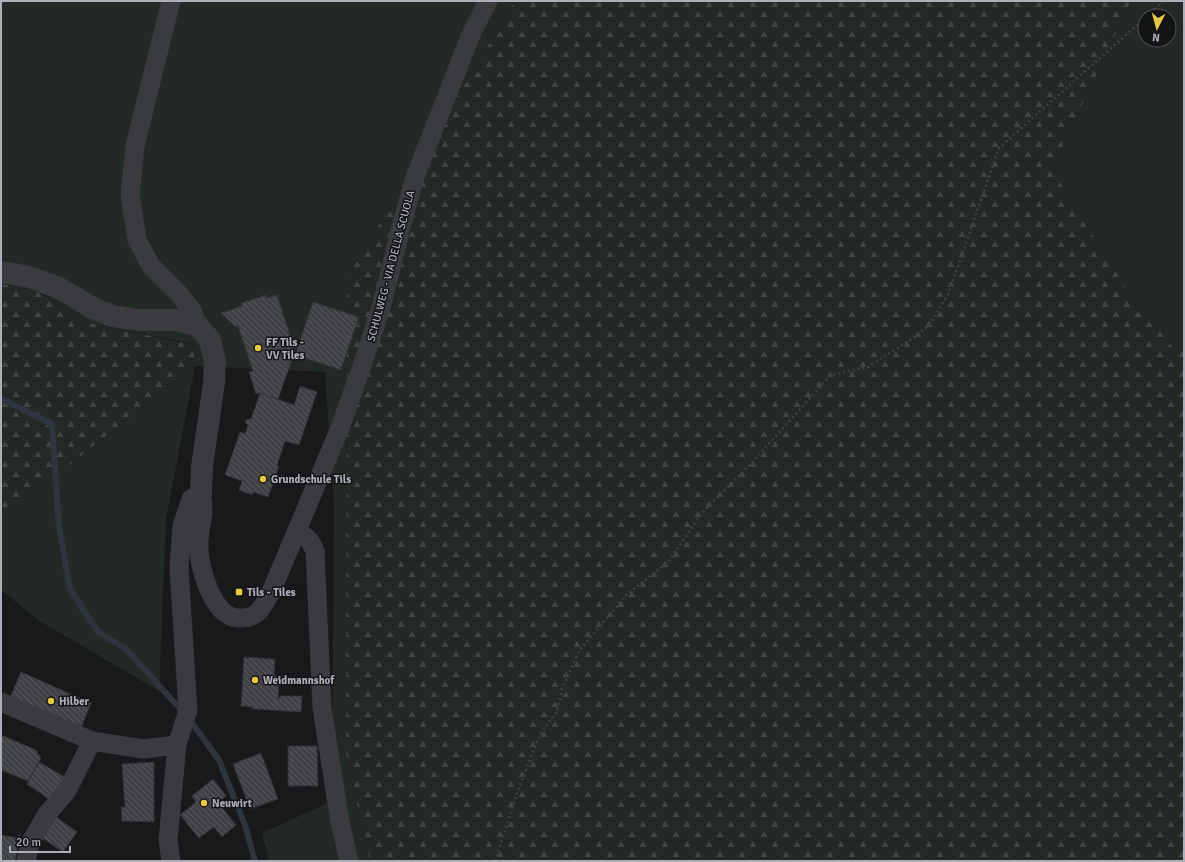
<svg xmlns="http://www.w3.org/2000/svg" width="1185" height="862" viewBox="0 0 1185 862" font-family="Signika,sans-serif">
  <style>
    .grass { fill: #232a25; fill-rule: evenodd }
    .forest { fill: url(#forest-firs) }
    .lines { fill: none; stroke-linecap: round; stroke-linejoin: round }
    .stream { stroke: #2f353e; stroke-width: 6 }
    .building { fill: url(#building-back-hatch); stroke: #333336 }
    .path { stroke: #404146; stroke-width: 2.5; stroke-dasharray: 2 3; stroke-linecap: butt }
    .minor { stroke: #3a3a3f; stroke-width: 19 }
    .tertiary { stroke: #3a3a3f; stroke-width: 22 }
    .poi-dot { fill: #e6c844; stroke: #141315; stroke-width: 1.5 }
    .labels { text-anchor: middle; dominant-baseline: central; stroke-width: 3; stroke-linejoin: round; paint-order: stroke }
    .street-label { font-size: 11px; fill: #acaeb9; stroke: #141315 }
    .poi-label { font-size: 11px; font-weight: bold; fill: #acaeb9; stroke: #141315; text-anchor: start }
  </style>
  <defs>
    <pattern id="forest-firs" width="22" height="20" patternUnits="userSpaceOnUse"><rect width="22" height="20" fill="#232a25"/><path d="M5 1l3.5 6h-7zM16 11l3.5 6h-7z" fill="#404643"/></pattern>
    <pattern id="building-back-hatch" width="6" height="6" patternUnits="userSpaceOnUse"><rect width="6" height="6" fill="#404144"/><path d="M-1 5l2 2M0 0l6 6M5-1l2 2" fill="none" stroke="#595a5d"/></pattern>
  </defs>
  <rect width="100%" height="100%" fill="#19181a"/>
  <g class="grass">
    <path d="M1,1H515L347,278L346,754L370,861H269L262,833L332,801L334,504L325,372L195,366L166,520L159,691L38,620L1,590V519L195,366L194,344L89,323L36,290L1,284Z"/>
    <path d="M1131,1H1184V348L1174,349L1122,282L1052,169ZM1145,16H1169V40H1145Z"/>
  </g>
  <g class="forest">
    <path d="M515,1H1131L1052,169L1122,282L1174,349L1184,348V861H370L346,754L347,278Z"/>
    <path d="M1,284L35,290L89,323L194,345L195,366L1,519Z"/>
  </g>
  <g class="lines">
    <g class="stream">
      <path d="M1,399L52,424L59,526L70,589L98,632L125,648L183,712"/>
      <path d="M189,719L219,760L245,825L255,861"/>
    </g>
  </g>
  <g class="building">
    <path d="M266,295L267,298L277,295L295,351L278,399L260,393L256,394L249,372L253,371L238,326L236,327L221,313L242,306L241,303Z"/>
    <path d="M313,302L359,317L341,370L295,355Z"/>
    <path d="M300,386L317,392L299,445L285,441L277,465L279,466L268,497L253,492L252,495L239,490L242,481L225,475L240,432L245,434L248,425L245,422L246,420L251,419L260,393L294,405Z"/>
    <path d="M244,657L275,659L274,674L279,679L278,699L281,696H302L301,712L253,709L252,707L241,706Z"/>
    <path d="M21,672L91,703L81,728L10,698Z"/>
    <path d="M1,735L36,750L41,758L28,781L1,770Z"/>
    <path d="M288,746H317L318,786H288Z"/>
    <path d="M261,753L278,799L250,809L233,764Z"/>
    <path d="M39,762L68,779L52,801L27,784Z"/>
    <path d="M154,762V822L122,821L121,807H125L122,764Z"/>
    <path d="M213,779L226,796L220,801L219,804L236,825L222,837L214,827L199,838L180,815L196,802L192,796Z"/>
    <path d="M52,814L77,832L63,852L38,835Z"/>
    <path d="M19,834H20L15,861H1V835L18,838Z"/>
  </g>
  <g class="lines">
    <g class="path">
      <path d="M1147,16L1164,1"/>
      <path d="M495,861L517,793L540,734L557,712L562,689L579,651L626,595L668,562L701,514L746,469L831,375L868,367L916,336L929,325L948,295L999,148L1145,18"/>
    </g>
    <g class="minor">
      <path d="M171,1L135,146L130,195L137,240L151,266L179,294L193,312L197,325"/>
      <path d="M297,532C307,536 311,541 315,551L322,708L340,822L349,861"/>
      <path d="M1,702L92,741L143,749L177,745"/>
      <path d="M26,861L30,843L47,814L67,791L92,741"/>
      <path d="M171,861L168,840L177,745L188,710L179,568L182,526L191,499L201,493C202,498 203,503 203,508C203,521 198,534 199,548C199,568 213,617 238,618C258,619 262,608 271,592L340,428L361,369L382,304L402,223L415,177L472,32L488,1"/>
    </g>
    <path class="tertiary" d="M1,272L30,277L59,288L93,308L112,316L138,320H175L197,325L210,340L215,362L214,383L202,467L201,493"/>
  </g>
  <g class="poi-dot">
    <circle cx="258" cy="348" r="4"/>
    <circle cx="263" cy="479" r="4"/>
    <rect x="235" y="588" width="8" height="8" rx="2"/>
    <circle cx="255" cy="680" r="4"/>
    <circle cx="51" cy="701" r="4"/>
    <circle cx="204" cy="803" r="4"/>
  </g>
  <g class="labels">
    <g class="street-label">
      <text transform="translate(391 266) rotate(-75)">SCHULWEG - VIA DELLA SCUOLA</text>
    </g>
    <g class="poi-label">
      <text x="266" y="342">FF Tils -<tspan x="266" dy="13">VV Tiles</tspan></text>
      <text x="271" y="479">Grundschule Tils</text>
      <text x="247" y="592">Tils - Tiles</text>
      <text x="263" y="680">Weidmannshof</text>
      <text x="59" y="701">Hilber</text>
      <text x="212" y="803">Neuwirt</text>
    </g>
  </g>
  <rect width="1185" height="862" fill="none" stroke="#acaeb9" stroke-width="4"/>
  <g transform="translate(1157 28) rotate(186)"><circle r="19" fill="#141315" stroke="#515157"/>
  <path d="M0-3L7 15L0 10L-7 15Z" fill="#e6c844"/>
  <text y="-6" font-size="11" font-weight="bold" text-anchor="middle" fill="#acaeb9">N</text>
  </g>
  <path d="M10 846v6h60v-6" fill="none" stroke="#acaeb9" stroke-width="2"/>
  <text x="16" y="846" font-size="12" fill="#acaeb9" stroke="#141315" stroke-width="3" paint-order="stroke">20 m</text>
</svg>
